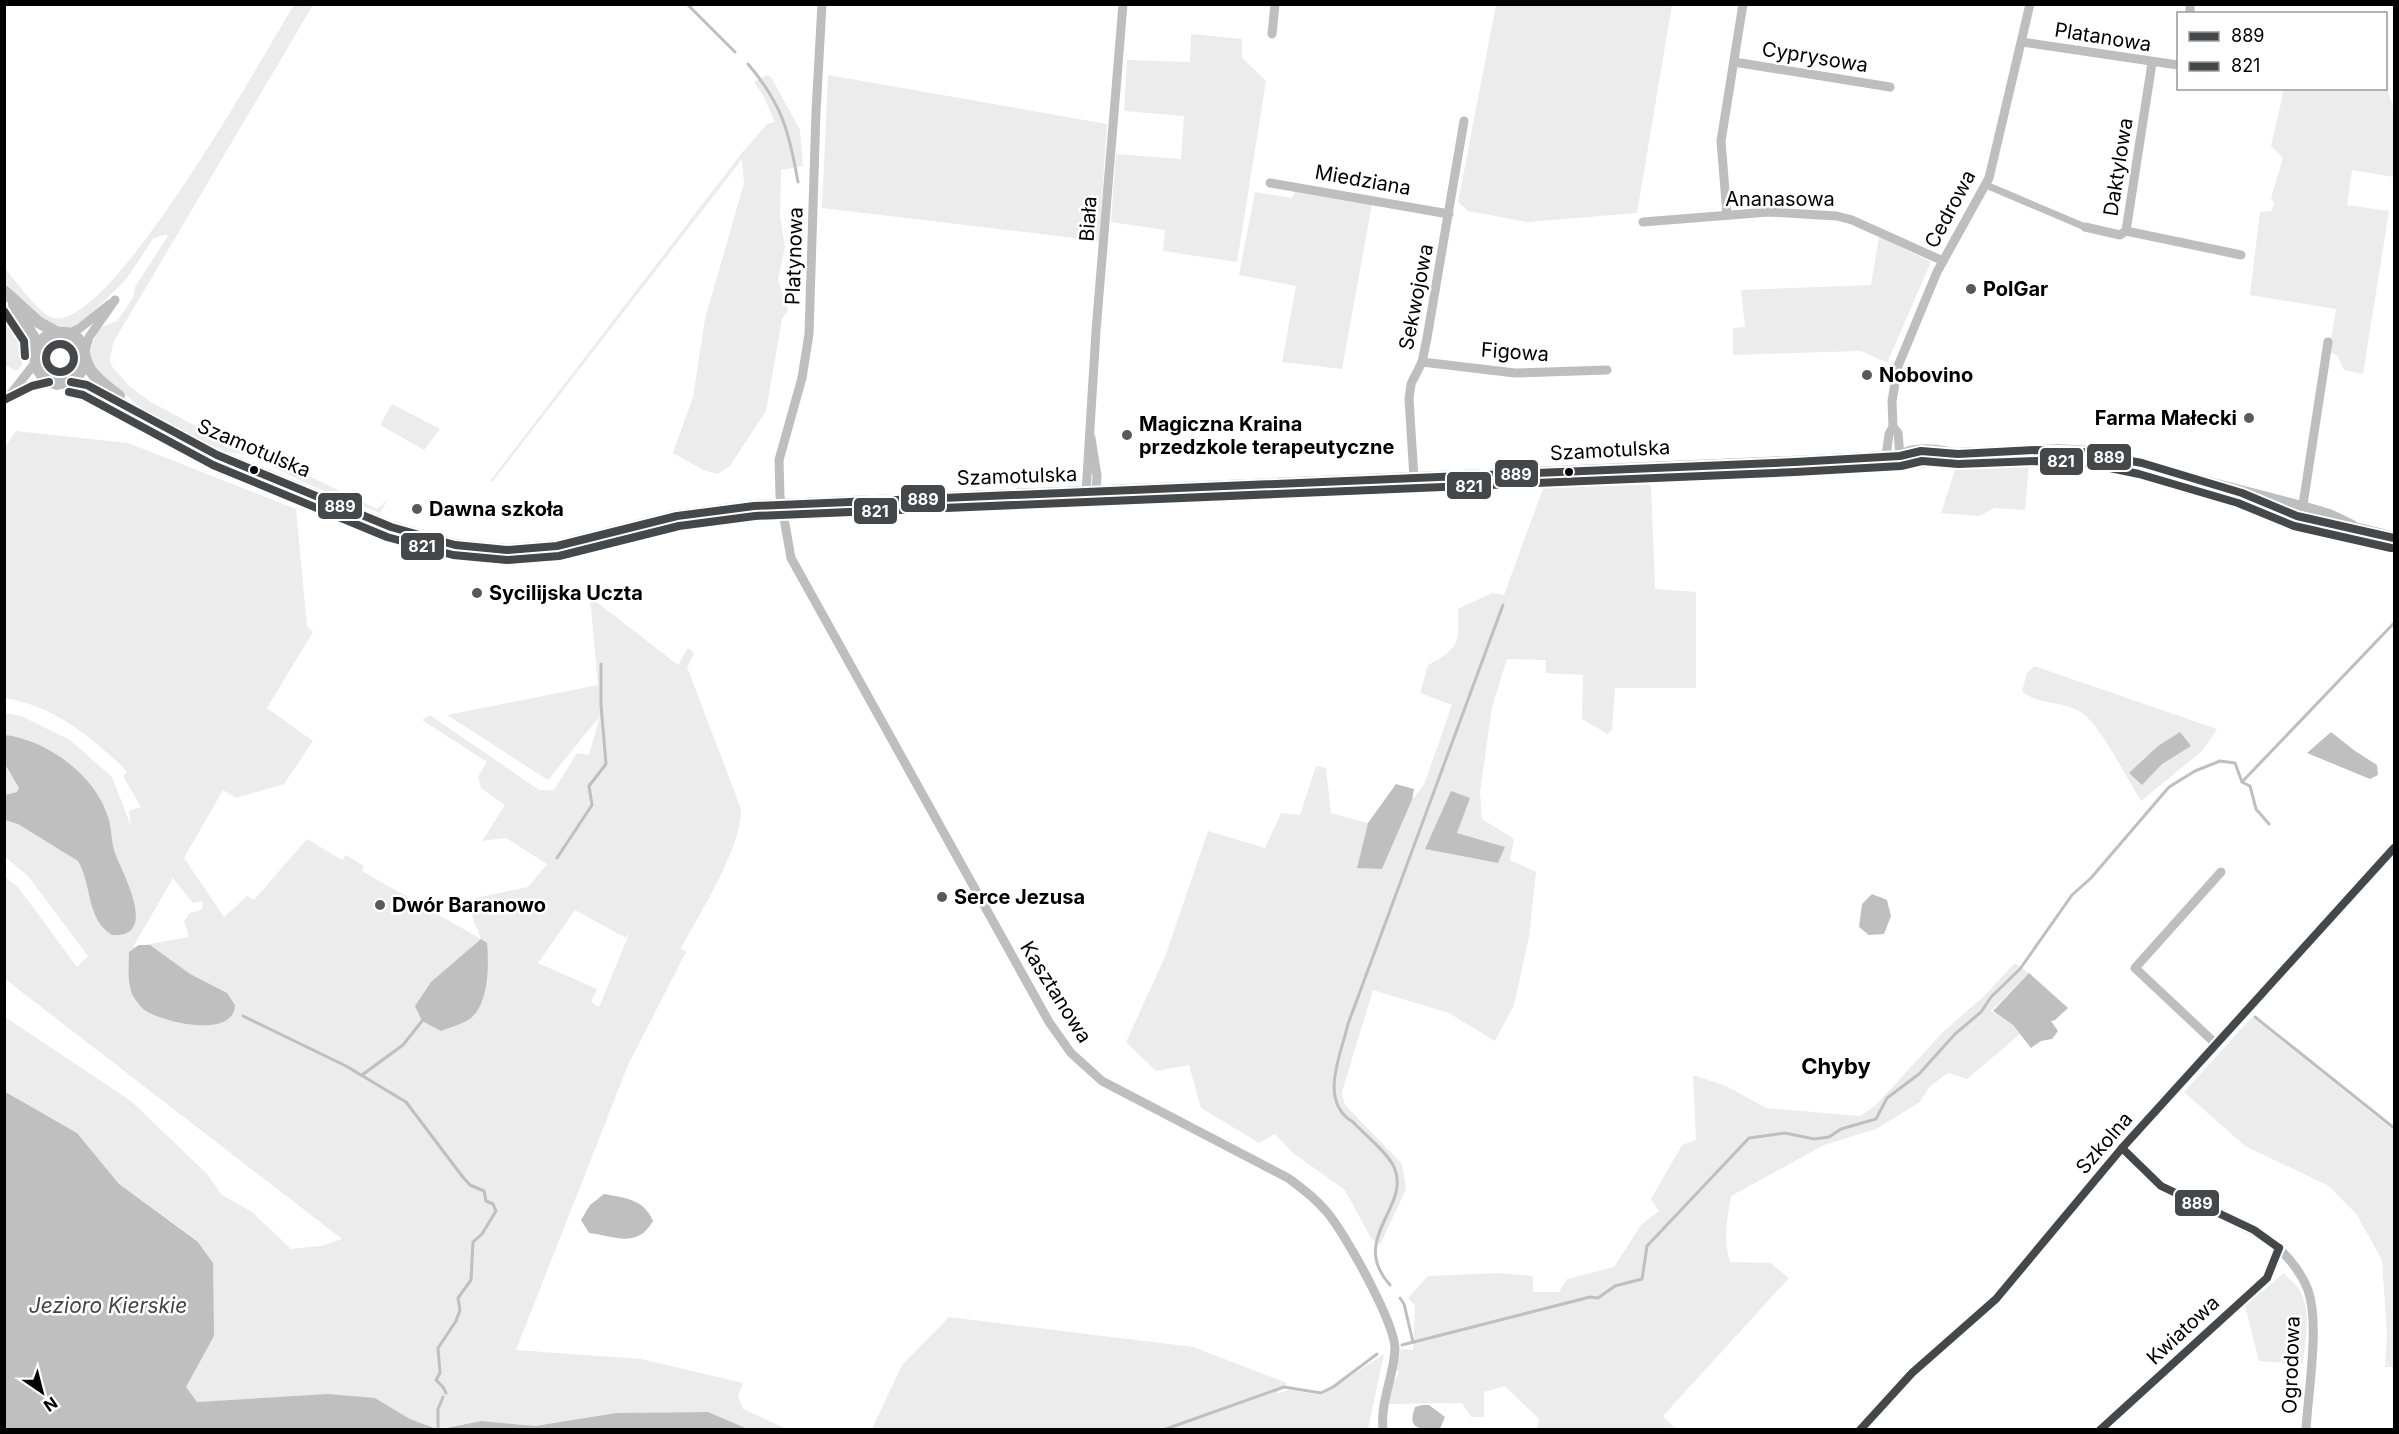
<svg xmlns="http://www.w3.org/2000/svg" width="2399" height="1434" viewBox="0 0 2399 1434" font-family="Inter,sans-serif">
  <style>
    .green { fill: #ececec; fill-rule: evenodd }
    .water { fill: #bfbfbf }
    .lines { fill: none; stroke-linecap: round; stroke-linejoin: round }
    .stream { stroke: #bfbfbf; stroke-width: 3 }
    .pedestrian { stroke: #bebebe; stroke-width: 7 }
    .minor { stroke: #bebebe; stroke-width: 9 }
    .tertiary { stroke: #bebebe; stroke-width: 12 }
    .bus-1-casing { stroke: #fff; stroke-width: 12 }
    .bus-2-casing { stroke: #fff; stroke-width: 12 }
    .bus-1 { stroke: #45484a; stroke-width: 8 }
    .bus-2 { stroke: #45484a; stroke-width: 8 }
    .poi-dot { fill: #595959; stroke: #fff; stroke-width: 2 }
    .bus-dot { fill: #000; stroke: #fff; stroke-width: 2 }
    .labels { text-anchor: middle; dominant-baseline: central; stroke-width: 5; stroke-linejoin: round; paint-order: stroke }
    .street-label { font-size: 20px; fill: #000; stroke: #fff }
    .poi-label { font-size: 20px; font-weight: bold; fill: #000; stroke: #fff; text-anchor: start }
    .water-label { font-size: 21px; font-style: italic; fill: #444; stroke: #fff }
    .quarter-label { font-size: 22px; font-weight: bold; fill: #000; stroke: #fff }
    .line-badge { stroke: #fff; stroke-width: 2 }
    .badge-label { font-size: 16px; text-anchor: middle; font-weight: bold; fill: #fff }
  </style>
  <rect width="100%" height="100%" fill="#fff"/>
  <g class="green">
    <path d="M294,5H313L113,343L110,360L113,368L130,387L151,402L205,431L259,452L377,509L388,499L380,513L307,484L248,454L227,452L209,444L141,408L94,369L90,352L96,333L102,327L117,321L133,298L135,287L168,236L165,234L153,239L125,281L79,325C47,339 24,303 5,283L4,267C15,280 40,315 53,318C111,331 263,55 294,5Z"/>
    <path d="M1496,5H1672L1637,213L1527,222L1468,211L1458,202Z"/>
    <path d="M1191,34L1242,39V58L1266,81L1237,262L1163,251L1165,230L1111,222L1116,154L1181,159L1184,116L1124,111L1127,60L1190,62Z"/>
    <path d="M767,75L771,77L800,130L803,166L781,170L780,216L785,247L778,280L788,310L782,319L766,411L730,466L718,474L703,470L673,453L693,397L705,319L744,183L742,159L493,481H490L741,154L767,124L775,122L763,95L754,82Z"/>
    <path d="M828,75L1107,124L1099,241L822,208Z"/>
    <path d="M2386,85L2394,110V177L2352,170L2347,205L2389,211L2363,374L2344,370L2338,356L2329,352L2336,309L2250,295L2260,212L2272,211L2274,203L2271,198L2283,158L2271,146L2284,89L2386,88Z"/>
    <path d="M1255,192L1292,198L1295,192L1372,204L1342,369L1282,362L1296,286L1239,275Z"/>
    <path d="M1879,237L1931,262L1887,363L1861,351L1733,355V328L1745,327L1741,290L1871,285Z"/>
    <path d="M4,317L24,342L22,365L17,371L5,365Z"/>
    <path d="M392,404L440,429L424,450L380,425Z"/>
    <path d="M16,431L128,443L296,509L307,626L313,632L267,708L313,741L284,784L236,798L223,790L184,858L224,917L247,896L254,900L307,839L342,860L346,855L364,866L362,871L481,939L466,900L528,887L547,864L506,838L482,841L505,805L481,788L478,777L487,762L422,720L430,715L539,790H554L577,753L589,755L600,716L548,780L447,715L598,685L590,597L678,665L688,648L694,653L687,667L741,809C742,847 700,913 681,948L686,952L628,1065L516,1350L641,1359L743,1383L738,1396L743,1409L787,1429H748L708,1412L616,1413L535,1426L481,1421L437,1429L410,1419L375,1398H283L197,1402L185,1387L214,1336L197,1240L119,1184L77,1133L5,1091V1017L131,1101L207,1174L222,1195L252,1212L291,1249L321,1246L342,1239L5,979L4,876L18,887L77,967L88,956L28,876L5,857V713L21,716L70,740L112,777L131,826L129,811L141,807L123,776L127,773L122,766C85,733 55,707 5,698L4,448ZM173,878L193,903L203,901L202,910L190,913L184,921L189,937L133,947ZM575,910L626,938L630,932L599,1007L591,1002L597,989L538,963Z"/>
    <path d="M2029,464L2025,510L1995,508L1979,516L1941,513L1956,467Z"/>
    <path d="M1651,485L1655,589L1696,592V688H1615L1612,729L1608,734L1582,719L1583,675L1546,673V660L1507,659L1492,707L1480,792L1482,819L1514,839L1510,860L1536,872L1529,937L1514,1005L1495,1041L1449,1013L1373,990L1342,1092L1345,1105L1402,1164L1406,1189L1380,1245L1371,1238L1345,1190L1293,1153L1275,1134L1259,1143L1201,1108L1189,1065L1156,1071L1126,1042L1165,957L1208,831L1265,848L1281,813L1300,815L1316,766L1326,768L1331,813L1368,823L1357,868L1382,869L1412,800L1424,785L1452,705L1420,693L1428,665C1460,648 1459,642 1458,609L1492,593L1504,595L1544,486ZM1457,833L1504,847L1498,863L1426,849Z"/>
    <path d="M2034,666L2217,729L2203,750L2141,801C2127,779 2102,727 2082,713C2063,700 2038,706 2022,691L2027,673Z"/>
    <path d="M2015,963L2029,973L1991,1011L2013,1025L2020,1034L1967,1079L1948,1073L1930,1086L1920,1102L1876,1129L1824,1145L1731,1196C1727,1218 1723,1240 1730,1262L1770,1263L1789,1278L1663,1416L1676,1429H1537L1539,1419L1505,1386L1484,1392V1417H1471L1462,1403L1387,1404L1392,1384L1399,1373L1396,1369L1401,1349L1413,1350L1415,1306L1408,1298L1428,1276L1499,1273L1533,1276V1292H1559L1567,1279L1614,1267L1641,1225L1659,1211L1651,1199L1682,1145L1696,1140L1693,1075L1726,1086L1766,1108L1860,1116L1875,1106L1943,1032L1984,996Z"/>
    <path d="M2252,1017L2394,1131V1367H2385L2387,1334L2382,1260L2357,1215L2329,1186L2245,1146L2184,1092Z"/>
    <path d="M2284,1273C2288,1279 2297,1285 2300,1291C2312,1313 2305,1341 2303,1364L2259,1361L2245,1306Z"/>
    <path d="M949,1317L1193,1347L1287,1383L1276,1394L1289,1390L1322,1395L1384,1354L1368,1429H872L902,1365Z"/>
  </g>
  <g class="water">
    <path d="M2180,732L2191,746L2162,764L2142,785L2129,773L2158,746Z"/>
    <path d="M2331,732L2355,751L2377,765L2378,775L2370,779L2307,753Z"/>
    <path d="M5,735C47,740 95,775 108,817C112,829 111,842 115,853C122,873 160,938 112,935C86,919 92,884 78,861L18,824L5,820V795L17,792L19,788L5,764Z"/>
    <path d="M1396,784L1414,789L1412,800L1382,869L1357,868L1368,823Z"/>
    <path d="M1451,791L1470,798L1457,833L1505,847L1498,863L1425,849Z"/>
    <path d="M1872,894L1887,900L1891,916L1884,934L1869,935L1859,927L1862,904Z"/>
    <path d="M481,939L487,943C489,964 489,1003 471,1018C463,1024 451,1027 441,1031L422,1021L415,1006L431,982Z"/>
    <path d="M139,945H150L190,974L227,993L235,1005C234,1040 160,1022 143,1009C139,1005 134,998 132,994C127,981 129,965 129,952Z"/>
    <path d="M2029,973L2068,1008L2055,1020L2051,1021L2058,1031L2052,1039L2041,1041L2031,1048L2013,1025L1993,1011Z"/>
    <path d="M4,1091L77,1133L119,1184L197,1241L213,1263L214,1336L186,1387L197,1402L328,1394L375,1398L410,1419L437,1429H5Z"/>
    <path d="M604,1194C625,1198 644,1199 653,1221C637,1249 615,1236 589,1233L581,1220L590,1205Z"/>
    <path d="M1422,1405H1429L1445,1417L1440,1429C1422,1428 1406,1432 1415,1407Z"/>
    <path d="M708,1412L748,1429H441L481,1421L535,1426L616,1413Z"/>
  </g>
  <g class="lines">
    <g class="stream">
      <path d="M687,4L735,52"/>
      <path d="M748,64C782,104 789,131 798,182"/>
      <path d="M2242,782L2394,623"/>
      <path d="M557,858L592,805L589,786L606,764L601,705V664"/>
      <path d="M243,1016L346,1066L406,1102L462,1176L470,1185L484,1191L486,1201L493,1204L496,1211L482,1234L473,1242L471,1280L458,1298L460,1310L456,1321L438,1348L440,1373L436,1380L443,1387L446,1393"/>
      <path d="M2255,1017L2394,1128"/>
      <path d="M362,1075L403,1045L422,1021"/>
      <path d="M1390,1285C1348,1238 1412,1207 1394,1167C1388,1153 1364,1134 1353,1122C1318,1101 1341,1055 1348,1024L1503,605"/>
      <path d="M1400,1298L1404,1304L1413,1342"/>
      <path d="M1402,1345L1590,1297L1598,1298L1615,1286L1642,1279L1647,1246L1749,1138L1785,1133L1814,1139L1829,1137L1841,1129L1876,1119L1887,1098L1919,1074L1955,1034L1981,1012L1991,997L2020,969L2072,895L2091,878L2169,787L2195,771L2220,761L2235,763L2242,782L2250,786L2256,809L2269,824"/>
      <path d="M438,1430V1409L443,1397"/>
      <path d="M1163,1430L1284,1387L1321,1393L1333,1387L1377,1354"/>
    </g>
    <path class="pedestrian" d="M1986,185L2085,227"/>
    <g class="minor">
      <path d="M822,4L816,112L809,334L802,378L779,460L780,496L791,558L1049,1022L1071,1053L1102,1081L1288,1178C1302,1188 1315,1198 1326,1211C1344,1231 1395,1323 1395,1349C1394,1376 1380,1401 1383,1430"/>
      <path d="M2190,14V4"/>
      <path d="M1272,34L1275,4"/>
      <path d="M2022,42L2178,65"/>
      <path d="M1734,62L1890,87"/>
      <path d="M2152,63L2126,231L2241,255"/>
      <path d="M1270,183L1449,214"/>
      <path d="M1727,215L1721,141L1743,4"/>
      <path d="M1643,222L1769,212L1837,216L1852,220L1943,261"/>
      <path d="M2085,227L2120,235L2126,231"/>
      <path d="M68,334L80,328L110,304"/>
      <path d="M85,351L89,337L115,300"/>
      <path d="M1422,362L1515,373L1607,370"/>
      <path d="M7,399L35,363"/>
      <path d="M4,400C18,394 34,382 49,382"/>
      <path d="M1091,438L1097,476L1096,492"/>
      <path d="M1886,456L1889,434L1893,427"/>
      <path d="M1900,456L1898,433L1893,427L1892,401L1898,366L1937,272L1989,178L2030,4"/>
      <path d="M1414,478L1409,399L1411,384L1422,362L1427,338L1464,121"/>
      <path d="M1086,493L1096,331L1123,4"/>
      <path d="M2302,511L2328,342"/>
      <path d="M2217,1045L2135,968L2221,872"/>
      <path d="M2122,1148L2161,1186L2268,1239C2284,1252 2300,1269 2308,1290C2320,1324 2308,1392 2306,1430"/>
      <path d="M1860,1430L1912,1373L1996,1299L2122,1148L2394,848"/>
      <path d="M2099,1430L2267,1278L2279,1248"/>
    </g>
    <g class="tertiary">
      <path d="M4,291L38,322L58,333"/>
      <path d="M14,305L34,338L35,354"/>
      <path d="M86,363L75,380L57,384C29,378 27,336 58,333C88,330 80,357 91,371C98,381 109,388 119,396"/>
      <path d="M71,382L87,385L217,455L391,527L455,545L507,550L557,546L677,516L754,506L1812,461L1900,456C1916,447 1937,450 1954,454"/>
      <path d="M1900,456C1914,467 1939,459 1954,454L2056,450L2090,452L2302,507L2329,515L2352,526"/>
      <path d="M2257,502C2302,518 2348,525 2394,538"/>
    </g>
    <defs>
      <g id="bus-1">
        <path d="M71,382L87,385L217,455L391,527L455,545L507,550L557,546L677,516L754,506L1795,462L1900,456L1921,451L1958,454L2036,450L2082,452L2142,463L2242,493L2297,516L2394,538"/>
        <path d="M4,400L32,386L49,382"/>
        <path d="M2122,1148L2161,1186L2254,1230L2279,1248"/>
        <path d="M1860,1430L1912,1373L1996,1299L2122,1148L2394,848"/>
        <path d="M2100,1430L2267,1278L2279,1248"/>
      </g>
      <g id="bus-2">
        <path d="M4,311L24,341L25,356"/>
        <circle cx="60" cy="358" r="14"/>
        <path d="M69,392L83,395L213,465L387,537L453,555L507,560L559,556L679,526L755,516L1795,472L1901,466L1922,461L1958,464L2036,461L2081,462L2139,474L2238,503L2294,526L2391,548"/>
      </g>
    </defs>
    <use href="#bus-1" class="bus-1-casing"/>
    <use href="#bus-2" class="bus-2-casing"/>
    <use href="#bus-1" class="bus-1"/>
    <use href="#bus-2" class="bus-2"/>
  </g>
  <g class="poi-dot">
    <circle cx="1971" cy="289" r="6"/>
    <circle cx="1867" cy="375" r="6"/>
    <circle cx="2249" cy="418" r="6"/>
    <circle cx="1127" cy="435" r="6"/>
    <circle cx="417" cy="509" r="6"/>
    <circle cx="477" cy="593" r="6"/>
    <circle cx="942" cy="897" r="6"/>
    <circle cx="380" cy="905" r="6"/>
  </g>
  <g class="bus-dot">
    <circle cx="254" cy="470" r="5"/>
    <circle cx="1569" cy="472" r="5"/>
  </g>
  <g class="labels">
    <g class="street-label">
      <text transform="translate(2103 37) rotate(9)">Platanowa</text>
      <text transform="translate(1815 57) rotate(9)">Cyprysowa</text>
      <text transform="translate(2118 167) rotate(-81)">Daktylowa</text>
      <text transform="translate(1363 180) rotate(10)">Miedziana</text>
      <text x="1780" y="199">Ananasowa</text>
      <text transform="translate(1950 209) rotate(-62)">Cedrowa</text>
      <text transform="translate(1088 219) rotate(-86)">Biała</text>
      <text transform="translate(794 256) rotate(-88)">Platynowa</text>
      <text transform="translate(1416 297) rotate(-79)">Sekwojowa</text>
      <text transform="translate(1515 352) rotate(4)">Figowa</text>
      <text transform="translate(254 448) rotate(23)">Szamotulska</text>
      <text transform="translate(1610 450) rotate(-3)">Szamotulska</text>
      <text transform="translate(1017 476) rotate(-2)">Szamotulska</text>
      <text transform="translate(1056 992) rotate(58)">Kasztanowa</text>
      <text transform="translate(2104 1143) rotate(-49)">Szkolna</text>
      <text transform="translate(2183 1330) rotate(-43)">Kwiatowa</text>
      <text transform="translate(2291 1365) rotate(-88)">Ogrodowa</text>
    </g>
    <g class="poi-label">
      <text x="1983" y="289">PolGar</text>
      <text x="1879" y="375">Nobovino</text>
      <text x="2237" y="418" text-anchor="end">Farma Małecki</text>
      <text x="1139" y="424">Magiczna Kraina<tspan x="1139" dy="23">przedzkole terapeutyczne</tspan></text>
      <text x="429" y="509">Dawna szkoła</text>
      <text x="489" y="593">Sycilijska Uczta</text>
      <text x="954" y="897">Serce Jezusa</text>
      <text x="392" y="905">Dwór Baranowo</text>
    </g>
    <g class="water-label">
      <text x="108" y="1305">Jezioro Kierskie</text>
    </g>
    <g class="quarter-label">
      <text x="1836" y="1066">Chyby</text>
    </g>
  </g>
  <g class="line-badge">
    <rect x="2086" y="443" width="46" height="28" rx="6" fill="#45484a"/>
    <rect x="2039" y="447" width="45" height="29" rx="6" fill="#45484a"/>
    <rect x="1494" y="459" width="45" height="29" rx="6" fill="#45484a"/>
    <rect x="1446" y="471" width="46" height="29" rx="6" fill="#45484a"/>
    <rect x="900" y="484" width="46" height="29" rx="6" fill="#45484a"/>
    <rect x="317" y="492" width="46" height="28" rx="6" fill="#45484a"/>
    <rect x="853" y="497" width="45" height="28" rx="6" fill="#45484a"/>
    <rect x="400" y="532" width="45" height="29" rx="6" fill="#45484a"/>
    <rect x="2174" y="1189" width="46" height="28" rx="6" fill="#45484a"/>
  </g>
  <g class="badge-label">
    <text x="2109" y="463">889</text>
    <text x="2061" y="467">821</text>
    <text x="1516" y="480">889</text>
    <text x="1469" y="492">821</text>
    <text x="923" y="505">889</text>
    <text x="340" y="512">889</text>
    <text x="875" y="517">821</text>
    <text x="422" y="552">821</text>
    <text x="2197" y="1209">889</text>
  </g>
  <rect width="2399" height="1434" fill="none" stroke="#000000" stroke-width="12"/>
  <rect x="2177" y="12" width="210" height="78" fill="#ffffff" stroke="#999999" stroke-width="1.5"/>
  <rect x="2189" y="32" width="30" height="9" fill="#45484a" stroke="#999999" stroke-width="1.5"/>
  <text x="2231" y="42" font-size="18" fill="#000000">889</text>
  <rect x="2189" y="62" width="30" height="9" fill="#45484a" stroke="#999999" stroke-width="1.5"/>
  <text x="2231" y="72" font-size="18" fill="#000000">821</text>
  <g transform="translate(42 1392) rotate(145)" stroke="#ffffff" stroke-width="4.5" paint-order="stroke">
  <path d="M0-4.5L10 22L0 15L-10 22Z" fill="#000000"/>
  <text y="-9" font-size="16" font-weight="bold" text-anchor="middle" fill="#000000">N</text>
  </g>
</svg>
